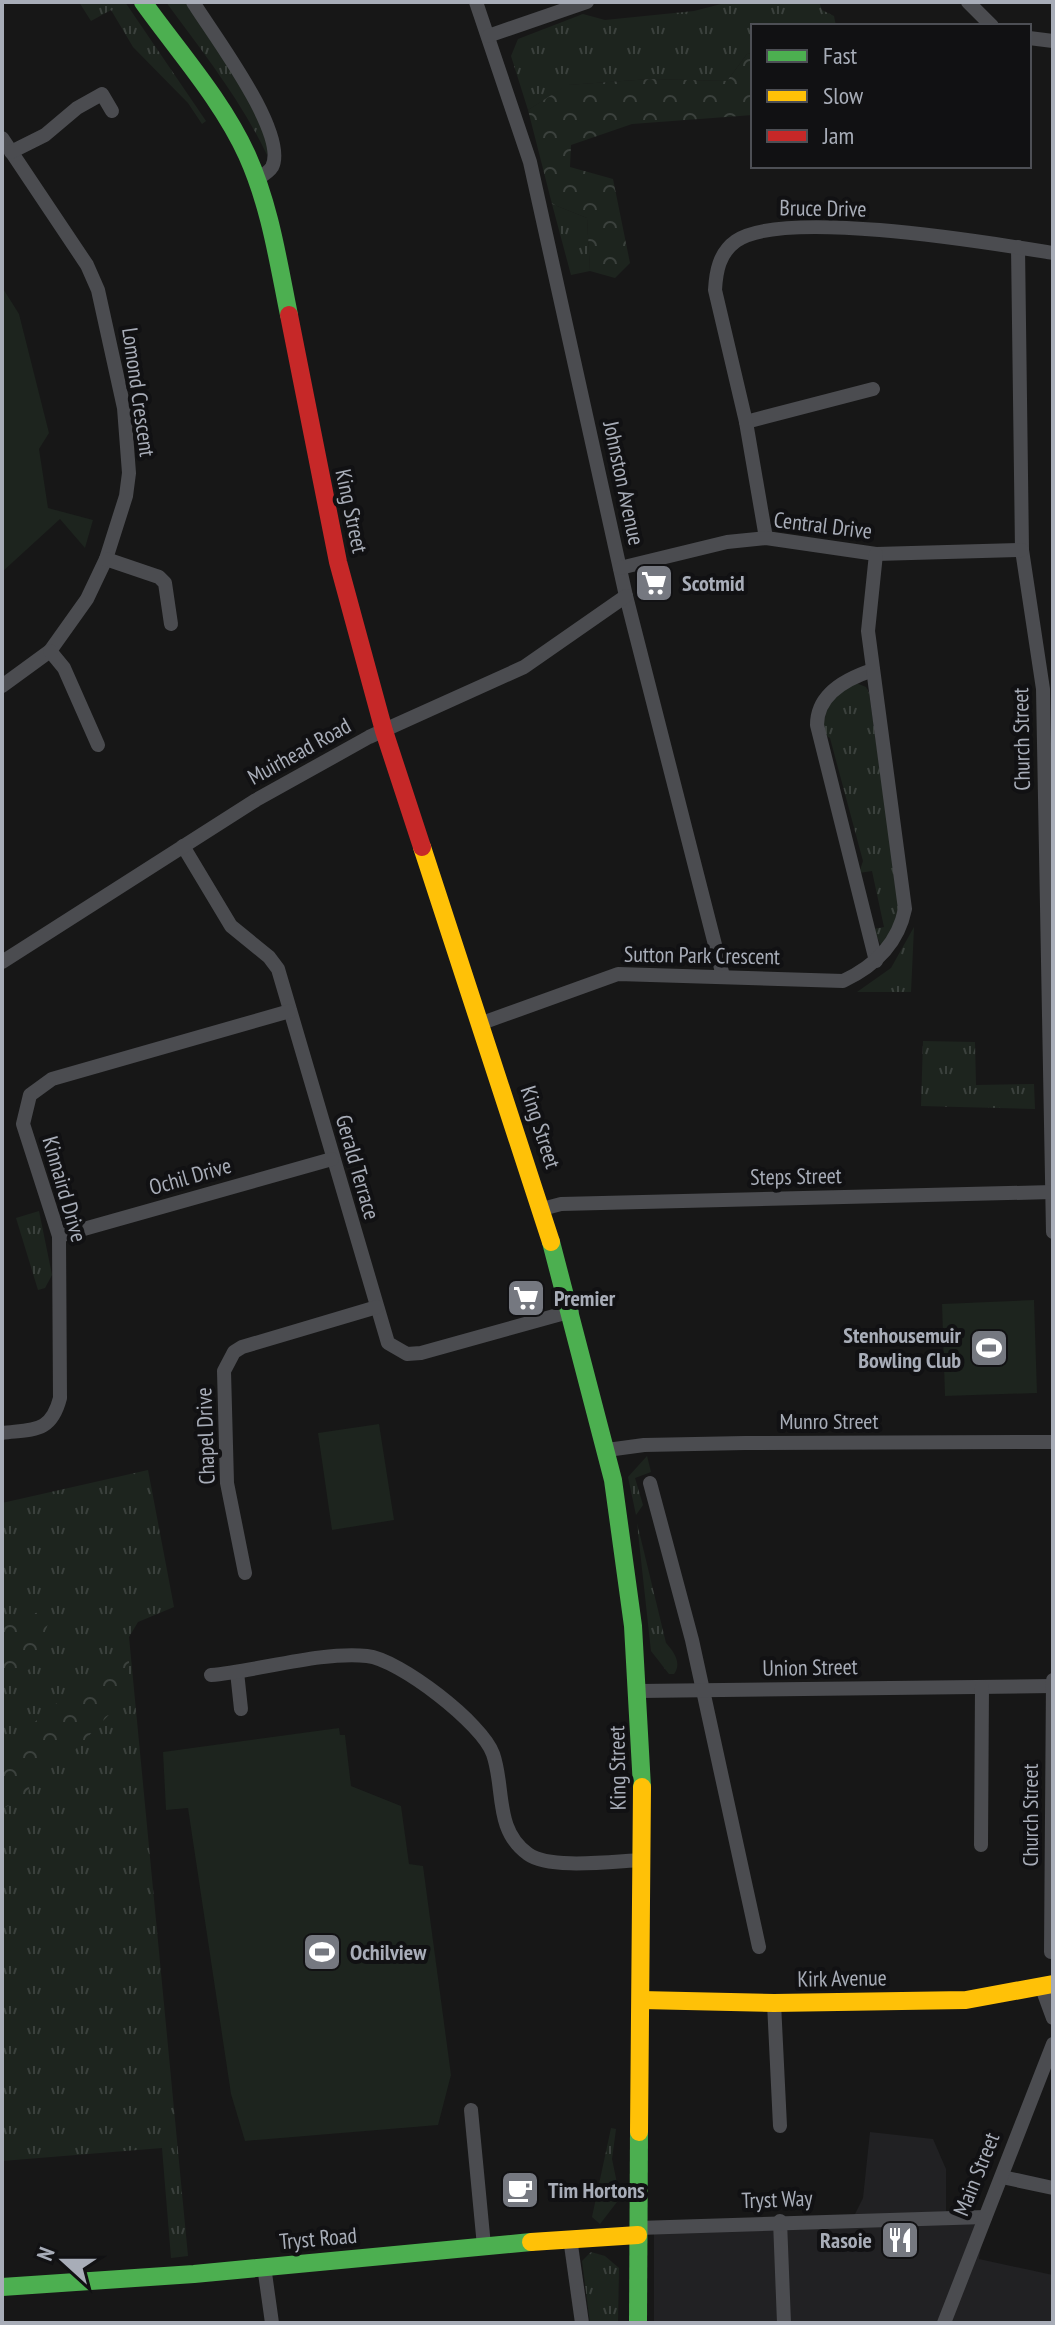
<svg xmlns="http://www.w3.org/2000/svg" width="1055" height="2325" viewBox="0 0 1055 2325" font-family="'PT Sans Narrow',sans-serif">
  <style>
    .built { fill: #212123 }
    .grass { fill: url(#grass-tufts) }
    .forest { fill: url(#forest-crowns) }
    .park { fill: #1d241e }
    .lines { fill: none; stroke-linecap: round; stroke-linejoin: round }
    .street { stroke: #4b4c50; stroke-width: 14 }
    .fast { stroke: #4caf50; stroke-width: 18 }
    .slow { stroke: #ffc107; stroke-width: 18 }
    .jam { stroke: #c62828; stroke-width: 18 }
    .labels { text-anchor: middle; dominant-baseline: central; stroke-width: 8; stroke-linejoin: round; paint-order: stroke }
    .street-label { font-size: 22px; fill: #a8adb8; stroke: #111113 }
    .poi-label { font-size: 22px; font-weight: bold; fill: #a8adb8; stroke: #111113; text-anchor: start }
  </style>
  <defs>
    <pattern id="grass-tufts" width="24" height="20" patternUnits="userSpaceOnUse" patternTransform="scale(2)"><rect width="24" height="20" fill="#1d241e"/><path d="M3 7l-1-3M5 7V3M7 7l1-3M15 17l-1-3M17 17v-4M19 17l1-3" fill="none" stroke="#3b413d"/></pattern>
    <pattern id="forest-crowns" width="20" height="18" patternUnits="userSpaceOnUse" patternTransform="scale(2)"><rect width="20" height="18" fill="#1d241e"/><path d="M2 6a3 3 0 1 1 6 0M12 15a3 3 0 1 1 6 0" fill="none" stroke="#3b413d"/></pattern>
  </defs>
  <rect width="100%" height="100%" fill="#171717"/>
  <path class="built" d="M870,2132L933,2139L946,2169V2216L985,2217L979,2259L1053,2275V2323H654V2234L850,2224L863,2198Z"/>
  <g class="grass">
    <path d="M79,2H125L206,121L202,124L188,103L133,47L111,10L91,21Z"/>
    <path d="M166,2H188C206,31 273,126 267,155C241,100 202,51 166,2Z"/>
    <path d="M729,2H819L822,10L834,16L836,26H753V53L747,54L727,81L650,79L568,85L528,110L511,56L518,39L583,14L605,20L694,11Z"/>
    <path d="M552,204L587,218L590,271L571,275Z"/>
    <path d="M856,683L866,687L869,693L899,903L894,930L881,945L873,929L884,927L872,871L859,873L863,861L830,738L823,734C824,708 832,694 856,683Z"/>
    <path d="M914,927L911,992H857L891,968Z"/>
    <path d="M923,1041L975,1042L976,1085L1034,1084L1035,1109L921,1106Z"/>
    <path d="M39,1211L52,1275L45,1288L38,1290L16,1218Z"/>
    <path d="M647,1456L651,1472L635,1478L643,1505L636,1515L628,1477Z"/>
    <path d="M148,1470L174,1607L138,1622L129,1637L188,2256L171,2258L162,2148L2,2161V1503Z"/>
    <path d="M637,1523L666,1643C674,1652 682,1663 674,1674H669L651,1651Z"/>
    <path d="M611,2128L616,2129L612,2159L620,2198L600,2224L592,2217Z"/>
    <path d="M591,2252L605,2256L619,2268L618,2323H590L582,2261Z"/>
  </g>
  <g class="forest">
    <path d="M753,53V115L632,124L571,145L570,167L613,179L630,263L615,278L590,271L587,218L552,204L528,110L567,85L650,79L727,81L747,54Z"/>
    <path d="M41,1612L48,1624L32,1667L2,1689V1619Z"/>
    <path d="M121,1657L129,1661V1694L75,1750L50,1753L32,1769L28,1795L2,1809V1757L49,1707L90,1688Z"/>
  </g>
  <g class="park">
    <path d="M2,287L19,314L49,433L39,449L48,508L93,520L85,548L60,519L2,572Z"/>
    <path d="M1034,1300L1037,1393L945,1396L942,1304Z"/>
    <path d="M379,1424L394,1520L332,1530L318,1433Z"/>
    <path d="M339,1728L340,1735H345L351,1786L401,1806L409,1864L423,1866L451,2075L438,2125L245,2141L231,2094L188,1808L166,1810L163,1752Z"/>
  </g>
  <g class="lines">
    <g class="street">
      <path d="M193,2C212,33 289,134 272,167C269,172 262,176 257,179"/>
      <path d="M476,2L530,162L626,596L723,976"/>
      <path d="M968,2L992,26"/>
      <path d="M488,36L587,2"/>
      <path d="M1029,38L1053,41"/>
      <path d="M2,138L87,265L98,290L124,408L129,473L126,496L106,559L87,599L50,651L2,686"/>
      <path d="M11,152L45,135L77,108L102,94L112,111"/>
      <path d="M1018,247L1022,550L1043,689L1053,1232"/>
      <path d="M746,422L873,389"/>
      <path d="M766,538L746,422L715,290C716,272 719,253 736,241C784,208 990,243 1053,253"/>
      <path d="M106,559L159,577L165,583L171,624"/>
      <path d="M620,568L727,542L766,538L876,554L1022,550"/>
      <path d="M50,651L64,668L98,745"/>
      <path d="M873,670C845,679 817,695 817,725L876,961"/>
      <path d="M183,846L231,926L269,957L278,969L388,1343L407,1354L421,1353L572,1311"/>
      <path d="M2,962L256,800L369,737L524,667L626,596"/>
      <path d="M482,1023L618,974L843,981C875,966 898,944 905,909L868,631L876,554"/>
      <path d="M542,1209L561,1204L1052,1192"/>
      <path d="M59,1236L332,1159"/>
      <path d="M2,1433C34,1429 51,1433 60,1398L59,1236L23,1124L30,1095L52,1079L290,1011"/>
      <path d="M607,1450L644,1445L745,1443L1053,1442"/>
      <path d="M650,1483L692,1640L759,1947"/>
      <path d="M245,1573L227,1483L224,1371L234,1352L242,1347L377,1307"/>
      <path d="M237,1672L241,1709"/>
      <path d="M211,1675C258,1671 322,1651 367,1656C399,1659 483,1724 493,1754C505,1788 494,1830 528,1854C550,1870 615,1861 642,1860"/>
      <path d="M639,1691L1053,1686"/>
      <path d="M981,1845L982,1687"/>
      <path d="M1051,1952L1053,1680"/>
      <path d="M1042,1988L1053,2018"/>
      <path d="M774,2003L780,2126"/>
      <path d="M471,2110L484,2246"/>
      <path d="M1002,2177L1053,2188"/>
      <path d="M780,2221L784,2323"/>
      <path d="M638,2228L985,2217"/>
      <path d="M570,2238L582,2323"/>
      <path d="M264,2266L272,2323"/>
      <path d="M944,2323L1053,2044"/>
    </g>
    <g class="fast">
      <path d="M143,2C178,51 222,100 247,155C270,206 278,261 289,315"/>
      <path d="M551,1242L613,1480L633,1626L642,1787"/>
      <path d="M2,2287L194,2274L531,2242"/>
      <path d="M638,2323L639,2132"/>
    </g>
    <g class="slow">
      <path d="M422,847L551,1242"/>
      <path d="M641,2000L774,2003L966,2000L1053,1984"/>
      <path d="M639,2132L642,1787"/>
      <path d="M531,2242L638,2235"/>
    </g>
    <path class="jam" d="M289,315L338,562L384,731L422,847"/>
  </g>
  <defs>
    <symbol id="supermarket-square" viewBox="-11 -11 22 22"><rect x="-9" y="-9" width="18" height="18" rx="4" fill="#757880" stroke="#111113"/><path d="M-6-5.5h2.5l.6 2H6L4.5 2H-2.5L-4.4-4H-6ZM-1.5 3.2a1.3 1.3 0 1 0 .1 0ZM3 3.2a1.3 1.3 0 1 0 .1 0Z" fill="#fff"/></symbol>
    <symbol id="stadium-square" viewBox="-11 -11 22 22"><rect x="-9" y="-9" width="18" height="18" rx="4" fill="#757880" stroke="#111113"/><path d="M0-5a6.5 5 0 1 0 0 10a6.5 5 0 1 0 0-10ZM-3.5-1.8h7v3.6h-7Z" fill="#fff"/></symbol>
    <symbol id="cafe-square" viewBox="-11 -11 22 22"><rect x="-9" y="-9" width="18" height="18" rx="4" fill="#757880" stroke="#111113"/><path d="M-5.5-4.5H6V0H3Q3 3.5 0 3.5H-2.5Q-5.5 3.5-5.5 0ZM3-3.2v2h1.7v-2ZM-6 4.5H4V6H-6Z" fill="#fff"/></symbol>
    <symbol id="restaurant-square" viewBox="-11 -11 22 22"><rect x="-9" y="-9" width="18" height="18" rx="4" fill="#757880" stroke="#111113"/><path d="M-5-6h1v4h1v-4h1v4h1v-4h1v5L-1.5 .5V6h-2V.5L-5-1ZM5-6V6H3V1.5H1.5Q1.5-4 5-6Z" fill="#fff"/></symbol>
  </defs>
  <g fill-rule="evenodd">
    <use href="#supermarket-square" x="632" y="561" width="44" height="44"/>
    <use href="#supermarket-square" x="504" y="1276" width="44" height="44"/>
    <use href="#stadium-square" x="967" y="1326" width="44" height="44"/>
    <use href="#stadium-square" x="300" y="1930" width="44" height="44"/>
    <use href="#cafe-square" x="498" y="2168" width="44" height="44"/>
    <use href="#restaurant-square" x="878" y="2218" width="44" height="44"/>
  </g>
  <g class="labels">
    <g class="street-label">
      <text transform="translate(823 208) rotate(1)">Bruce Drive</text>
      <text transform="translate(139 392) rotate(82)">Lomond Crescent</text>
      <text transform="translate(624 483) rotate(78)">Johnston Avenue</text>
      <text transform="translate(352 511) rotate(78)">King Street</text>
      <text transform="translate(823 525) rotate(7)">Central Drive</text>
      <text transform="translate(1021 739) rotate(-91)">Church Street</text>
      <text transform="translate(299 751) rotate(-29)">Muirhead Road</text>
      <text transform="translate(702 955) rotate(1)">Sutton Park Crescent</text>
      <text transform="translate(541 1127) rotate(72)">King Street</text>
      <text transform="translate(358 1167) rotate(74)">Gerald Terrace</text>
      <text transform="translate(190 1176) rotate(-16)">Ochil Drive</text>
      <text transform="translate(796 1176) rotate(-1)">Steps Street</text>
      <text transform="translate(65 1189) rotate(74)">Kinnaird Drive</text>
      <text x="829" y="1421">Munro Street</text>
      <text transform="translate(205 1436) rotate(-92)">Chapel Drive</text>
      <text transform="translate(810 1667) rotate(-1)">Union Street</text>
      <text transform="translate(617 1768) rotate(-91)">King Street</text>
      <text transform="translate(1030 1815) rotate(-90)">Church Street</text>
      <text transform="translate(842 1978) rotate(-1)">Kirk Avenue</text>
      <text transform="translate(976 2174) rotate(-68)">Main Street</text>
      <text transform="translate(777 2199) rotate(-2)">Tryst Way</text>
      <text transform="translate(318 2238) rotate(-5)">Tryst Road</text>
    </g>
    <g class="poi-label">
      <text x="682" y="583">Scotmid</text>
      <text x="554" y="1298">Premier</text>
      <text x="961" y="1335" text-anchor="end">Stenhousemuir<tspan x="961" dy="25">Bowling Club</tspan></text>
      <text x="350" y="1952">Ochilview</text>
      <text x="548" y="2190">Tim Hortons</text>
      <text x="872" y="2240" text-anchor="end">Rasoie</text>
    </g>
  </g>
  <rect width="1055" height="2325" fill="none" stroke="#a8adb8" stroke-width="8"/>
  <rect x="751" y="24" width="280" height="144" fill="#111113" stroke="#4d4f55" stroke-width="2"/>
  <rect x="767" y="50" width="40" height="12" fill="#4caf50" stroke="#4d4f55" stroke-width="2"/>
  <text x="823" y="64" font-size="24" fill="#a8adb8">Fast</text>
  <rect x="767" y="90" width="40" height="12" fill="#ffc107" stroke="#4d4f55" stroke-width="2"/>
  <text x="823" y="104" font-size="24" fill="#a8adb8">Slow</text>
  <rect x="767" y="130" width="40" height="12" fill="#c62828" stroke="#4d4f55" stroke-width="2"/>
  <text x="823" y="144" font-size="24" fill="#a8adb8">Jam</text>
  <g transform="translate(64 2261) rotate(291)" stroke="#111113" stroke-width="6" paint-order="stroke">
  <path d="M0-6L14 30L0 20L-14 30Z" fill="#a8adb8"/>
  <text y="-12" font-size="22" font-weight="bold" text-anchor="middle" fill="#a8adb8">N</text>
  </g>
</svg>
